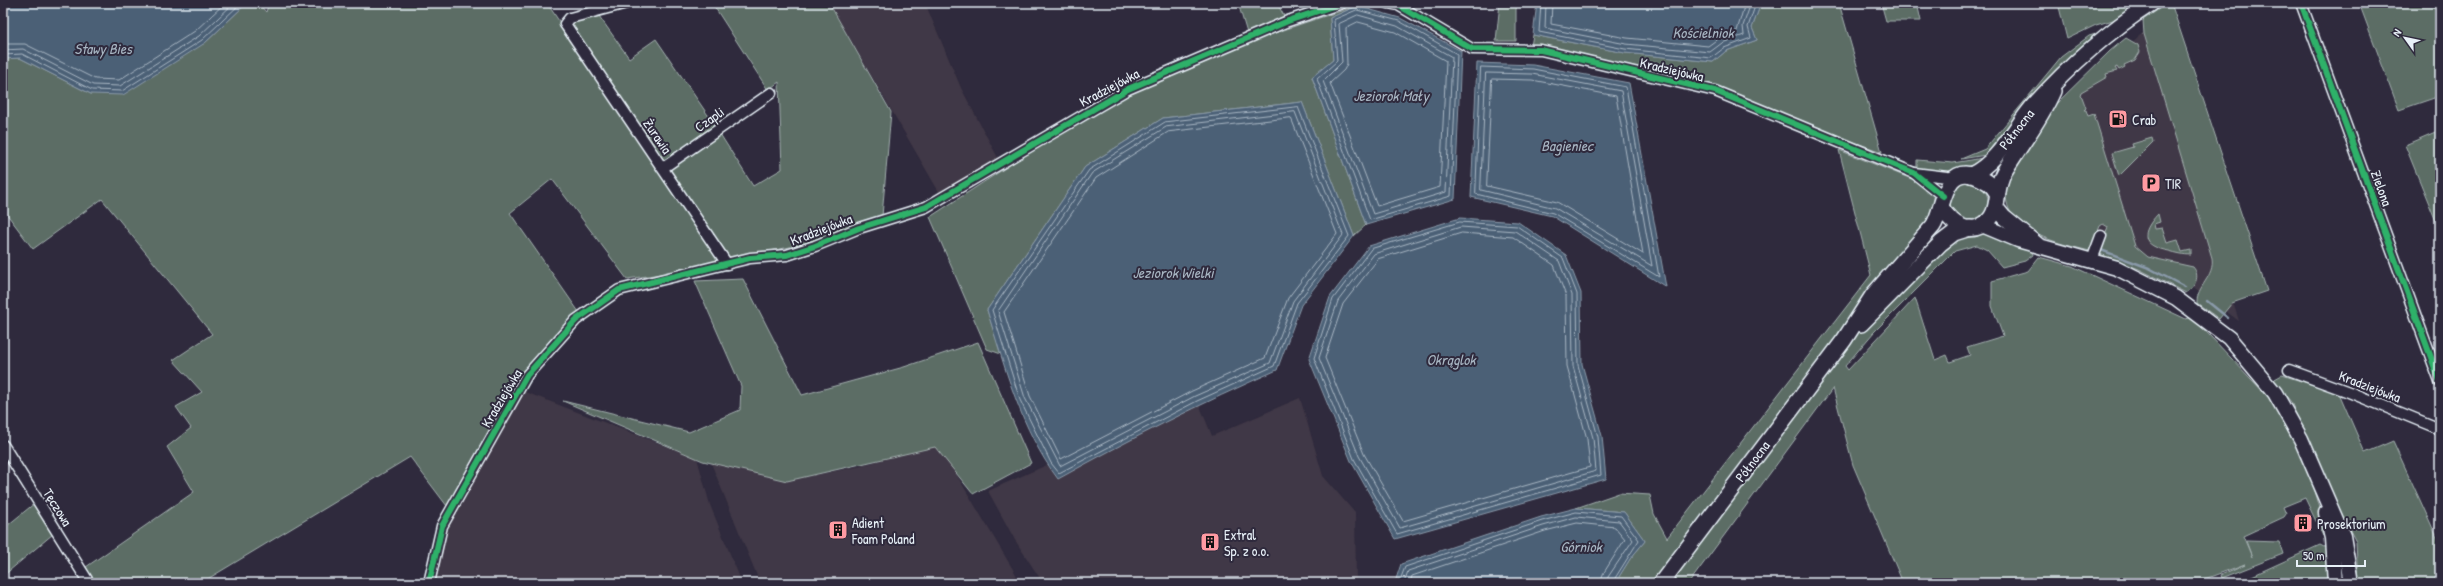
<svg xmlns="http://www.w3.org/2000/svg" width="2443" height="586" viewBox="0 0 2443 586" font-family="'Patrick Hand',sans-serif">
  <style>
    .built { fill: #413846 }
    .green { fill: #5c6d65; stroke: #a2afae }
    .water { fill: #4b6076; stroke: #8a9aaa }
    .lines { fill: none; stroke-linecap: round; stroke-linejoin: round }
    .shore { stroke: #a9b7c4; stroke-width: 1 }
    .stream { stroke: #8a9aaa; stroke-width: 2.5 }
    .minor-casing { stroke: #e8f1f8; stroke-width: 13 }
    .secondary-casing { stroke: #e8f1f8; stroke-width: 17 }
    .primary-casing { stroke: #e8f1f8; stroke-width: 18 }
    .minor { stroke: #2f2a3d; stroke-width: 10 }
    .secondary { stroke: #2f2a3d; stroke-width: 14 }
    .primary { stroke: #2f2a3d; stroke-width: 15 }
    .cycleway-casing { stroke: #2f2a3d; stroke-width: 8 }
    .cycleway { stroke: #2db169; stroke-width: 6 }
    .labels { text-anchor: middle; dominant-baseline: central; stroke-width: 4; stroke-linejoin: round; paint-order: stroke }
    .street-label { font-size: 14px; fill: #e8f1f8; stroke: #2f2a3d }
    .poi-label { font-size: 14px; fill: #e8f1f8; stroke: #2f2a3d; text-anchor: start }
    .water-label { font-size: 15px; font-style: italic; fill: #a9b7c4; stroke: #2f2a3d }
  </style>
  <rect width="100%" height="100%" fill="#2f2a3d"/>
  <filter id="ink" filterUnits="userSpaceOnUse"><feTurbulence type="fractalNoise" baseFrequency=".025" numOctaves="2"/><feDisplacementMap in="SourceGraphic" scale="8" xChannelSelector="R" yChannelSelector="G"/><feConvolveMatrix kernelMatrix="1 2 1 2 8 2 1 2 1" color-interpolation-filters="sRGB"/></filter>
  <g filter="url(#ink)">
    <g class="built">
      <path d="M829,3H925L961,88L998,158L942,197Z"/>
      <path d="M2145,31L2239,321L2184,280L2097,243L2063,117L2077,93L2117,55Z"/>
      <path d="M525,392L697,458L710,505L742,583H434L445,536L460,502Z"/>
      <path d="M1300,398L1323,476L1355,513L1356,583H1043L1015,540L988,491L1047,465L1058,479L1125,441L1199,404L1212,436Z"/>
      <path d="M937,442L1021,583H760L711,463L794,479L861,466Z"/>
    </g>
    <g class="green">
      <path d="M247,3H258L266,12L269,3H547L721,265L627,279L552,179L510,213L579,312L562,327L519,376L447,506L410,457L201,583H95L86,567L194,492L167,447L191,428L176,407L202,392L173,360L212,334L102,199L33,249L3,209V59L20,58L91,94L205,43Z"/>
      <path d="M712,3H829L891,112L882,216L805,244L730,259L670,170L720,134L753,186L782,169L779,82L768,90Z"/>
      <path d="M1238,3H1277L1284,16L1247,33Z"/>
      <path d="M1500,3H1518L1516,9V41H1496Z"/>
      <path d="M1761,3H1839L1882,152L1651,71L1531,46L1533,35L1625,53L1713,62L1726,51L1757,40L1752,28Z"/>
      <path d="M1881,3H1917L1921,21H1886Z"/>
      <path d="M2058,3H2141L2113,20L2096,25L2067,39Z"/>
      <path d="M2168,3H2171L2267,291L2232,303L2219,319L2197,303C2196,286 2215,277 2212,258L2144,34L2143,20Z"/>
      <path d="M2359,3H2440V96L2399,110Z"/>
      <path d="M1357,6L1330,18L1333,60L1312,77L1366,225L1354,236L1302,102L1163,118L1085,167L987,310L1001,354L987,349L930,217C1000,172 1070,123 1145,87C1213,54 1285,28 1357,6Z"/>
      <path d="M599,16L629,58L656,39L716,127L662,162L572,26V21Z"/>
      <path d="M2096,34C2058,67 2028,106 1997,145L1994,144L1986,155L1961,159L1985,149L2061,57L2089,36Z"/>
      <path d="M2126,38L2138,45L2140,52L2135,60L2124,65L2125,67L2119,70L2117,67L2115,68L2117,71L2106,74L2107,77L2081,92L2080,95L2082,97L2086,108L2084,110H2086L2088,116L2094,114L2135,246L2148,257L2193,267C2201,276 2195,287 2186,293L2139,269L2100,254L2098,250L2108,227L2103,224L2100,226L2090,251C2053,242 1990,228 2010,177L2054,106L2110,51Z"/>
      <path d="M2440,130V231L2405,145Z"/>
      <path d="M2152,138L2153,142L2119,176L2112,153L2133,147L2132,144Z"/>
      <path d="M1839,150L1914,180L1934,194V205L1928,222L1836,339L1653,583H1615L1630,559L1645,541L1624,512L1576,508L1619,493L1650,495L1654,514L1667,538L1871,275Z"/>
      <path d="M1983,158C1963,174 1941,172 1917,169V160L1953,163Z"/>
      <circle cx="1969" cy="201" r="19"/>
      <path d="M2158,214L2160,222L2154,224L2155,229L2162,228L2167,243L2178,240L2182,252L2191,250V255C2184,255 2176,253 2169,251C2141,246 2140,233 2158,214Z"/>
      <path d="M1989,231L2031,249L2033,255L2025,261L2002,267L1987,250L1977,245L1955,251L1874,332L1845,366L1848,370L1915,298L1935,360L1947,355L1950,362L1970,355L1967,347L2003,336L1992,306V281L2028,271L2039,257L2072,266L2186,319L2192,317L2271,400L2288,426L2315,491L2326,529L2323,536L2305,498L2283,507L2286,514L2284,517L2243,536L2252,557L2246,541L2279,542L2283,554L2222,578L2221,575L2245,564L2194,583H1903L1853,465L1833,388L1689,583H1669L1851,339L1940,250L1962,237H1975Z"/>
      <path d="M743,279L802,395L904,367L978,342L1031,463L973,494L935,447L787,481L703,461L563,401L689,432L740,410L741,386L695,281Z"/>
      <path d="M2282,375L2339,393L2365,453L2393,441L2440,544V581L2434,583H2358L2356,542L2323,478L2291,402L2273,380Z"/>
      <path d="M35,503L53,534L3,576V529Z"/>
      <path d="M2320,545L2328,549L2329,583H2245L2243,580Z"/>
    </g>
    <g class="water">
      <path d="M3,3H247L205,43L123,95L91,94L20,58L3,59Z"/>
      <path d="M1537,3H1761L1752,28L1757,40L1726,51L1713,62L1625,53L1533,35Z"/>
      <path d="M1357,6L1400,18L1461,51L1455,199L1366,225L1312,77L1333,60L1330,18Z"/>
      <path d="M1477,63L1533,65L1629,83L1666,287L1552,216L1471,197Z"/>
      <path d="M1302,102L1354,236L1301,305L1277,370C1202,403 1130,439 1058,479C1021,430 1005,368 987,310L1085,167L1163,118Z"/>
      <path d="M1460,218L1518,222L1566,255L1581,293L1582,364L1602,436L1606,479L1395,539L1351,461L1309,359L1330,297L1369,246Z"/>
      <path d="M1576,508L1624,512L1645,541L1630,559L1615,583L1395,582L1401,564L1541,517Z"/>
    </g>
    <g class="lines">
      <g class="shore">
        <path d="M1541,3L1539,32L1625,49L1711,58L1724,48L1751,38L1748,27L1756,3"/>
        <path d="M1546,3L1545,28L1626,44L1710,52L1722,43L1744,35L1743,26L1751,3"/>
        <path d="M1552,3L1551,24L1627,38L1708,46L1719,38L1737,31L1745,3"/>
        <path d="M1357,10L1399,21L1457,54L1451,196L1370,220L1317,79L1337,61L1334,20Z"/>
        <path d="M1358,15L1397,26L1452,57L1446,192L1373,214L1323,81L1342,62L1339,24Z"/>
        <path d="M1358,22L1395,32L1446,61L1440,187L1377,206L1330,83L1344,70L1347,64L1346,28Z"/>
        <path d="M3,44H25L95,79L119,80L195,31L225,3"/>
        <path d="M3,50L23,49L93,85L120,86L199,36L234,3"/>
        <path d="M3,55L22,54L92,90L122,91L202,40L241,3"/>
        <path d="M1481,67L1533,69L1626,87L1659,277L1553,213L1476,194Z"/>
        <path d="M1486,73L1532,74L1621,91L1652,266L1555,208L1481,190Z"/>
        <path d="M1492,79L1532,80L1616,96L1643,254L1557,202L1487,186Z"/>
        <path d="M1298,107L1349,236L1297,303L1274,366L1197,401L1059,473L1051,463L1020,400L992,310L1089,170L1165,122Z"/>
        <path d="M1295,112L1343,235L1293,301L1270,363L1195,396L1060,466L1025,398L998,311L1092,173L1166,127Z"/>
        <path d="M1291,118L1337,234L1288,298L1265,358L1192,391L1061,459L1030,396L1004,312L1096,178L1168,132Z"/>
        <path d="M1460,222L1517,226L1563,258L1577,294L1578,365L1598,437L1601,475L1397,534L1354,459L1314,358L1333,299L1371,249Z"/>
        <path d="M1461,227L1515,231L1559,261L1572,295L1573,366L1593,438L1596,471L1400,528L1359,456L1319,358L1338,301L1374,254Z"/>
        <path d="M1462,233L1513,237L1554,265L1566,296L1567,366L1587,439L1590,467L1403,521L1364,454L1325,358L1343,304L1378,259Z"/>
        <path d="M1399,583L1405,567L1542,521L1576,512L1621,516L1639,540L1612,583"/>
        <path d="M1404,583L1408,571L1543,526L1576,517L1619,521L1633,540L1608,577L1607,583"/>
        <path d="M1410,583L1412,576L1545,531L1577,523L1615,527L1625,539L1603,574L1601,583"/>
      </g>
      <g class="stream">
        <path d="M2101,250L2149,268L2185,287"/>
        <path d="M2207,301L2228,318"/>
      </g>
      <defs>
        <g id="minor">
          <path d="M627,3L570,18L565,24L727,264"/>
          <path d="M1388,3L1398,5L1472,49L1541,50L1715,91L1914,173L1943,196"/>
          <path d="M2301,3L2440,382"/>
          <path d="M663,168L771,93"/>
          <path d="M1914,173L1955,178"/>
          <path d="M2092,260L2101,236"/>
          <path d="M2289,370L2349,392L2440,429"/>
          <path d="M3,445L89,583"/>
          <path d="M429,583L442,526L527,375L576,320L619,290L750,258L787,255L815,246L859,228L926,207L1128,89L1288,21L1342,3"/>
        </g>
        <g id="secondary">
          <path d="M1996,207L2004,217L2037,244"/>
          <path d="M1982,225L2018,240L2117,268L2176,298L2229,338L2275,393L2301,439L2343,536L2351,583"/>
          <path d="M2326,513L2332,538L2335,583"/>
        </g>
        <g id="primary">
          <path d="M1971,175C1999,162 2014,128 2034,105C2069,66 2107,32 2152,3"/>
          <path d="M1941,207C1946,216 1956,226 1966,228C1971,229 1977,228 1981,226C2003,215 1993,190 2004,172C2020,145 2040,121 2053,91"/>
          <path d="M1861,324L1941,243L1954,233L1970,228"/>
          <path d="M1661,583L1844,340L1873,295L1933,226C1944,210 1943,164 1975,176C1984,179 1993,185 1997,193"/>
        </g>
      </defs>
      <use href="#minor" class="minor-casing"/>
      <use href="#secondary" class="secondary-casing"/>
      <use href="#primary" class="primary-casing"/>
      <use href="#minor" class="minor"/>
      <use href="#secondary" class="secondary"/>
      <use href="#primary" class="primary"/>
      <defs>
        <g id="cycleway">
          <path d="M1388,3L1398,5L1472,49L1541,50L1715,91L1914,173L1943,196"/>
          <path d="M2301,3L2440,382"/>
          <path d="M429,583L442,526L527,375L576,320L619,290L750,258L787,255L815,246L859,228L926,207L1128,89L1288,21L1342,3"/>
        </g>
      </defs>
      <use href="#cycleway" class="cycleway-casing"/>
      <use href="#cycleway" class="cycleway"/>
    </g>
  </g>
  <defs>
    <symbol id="fuel-square" viewBox="-11 -11 22 22"><rect x="-9" y="-9" width="18" height="18" rx="4" fill="#ff9aa2" stroke="#2f2a3d"/><path d="M-5.5-6h7V0h2V4h1.3V-2.5L3-4.5l.8-.8L6-3V5H2.5V1h-1V6h-7ZM-4.2-4.7v3.2H.2V-4.7Z" fill="#111"/></symbol>
    <symbol id="parking-square" viewBox="-11 -11 22 22"><rect x="-9" y="-9" width="18" height="18" rx="4" fill="#ff9aa2" stroke="#2f2a3d"/><path d="M-3.5-5.5H1a3.5 3.5 0 0 1 0 7H-1V5.5H-3.5ZM-1-3.4V-.6H.8a1.4 1.4 0 0 0 0-2.8Z" fill="#111"/></symbol>
    <symbol id="building-square" viewBox="-11 -11 22 22"><rect x="-9" y="-9" width="18" height="18" rx="4" fill="#ff9aa2" stroke="#2f2a3d"/><path d="M-4-6H4V6H1V3H-1V6H-4ZM-2.5-4.3h1.7v1.8h-1.7ZM.8-4.3h1.7v1.8H.8ZM-2.5-1h1.7V.8h-1.7ZM.8-1h1.7V.8H.8Z" fill="#111"/></symbol>
  </defs>
  <g fill-rule="evenodd">
    <use href="#fuel-square" x="2107" y="108" width="22" height="22"/>
    <use href="#parking-square" x="2140" y="172" width="22" height="22"/>
    <use href="#building-square" x="2292" y="512" width="22" height="22"/>
    <use href="#building-square" x="827" y="519" width="22" height="22"/>
    <use href="#building-square" x="1199" y="531" width="22" height="22"/>
  </g>
  <g class="labels">
    <g class="street-label">
      <text transform="translate(1672 69) rotate(13)">Kradziejówka</text>
      <text transform="translate(1109 87) rotate(-28)">Kradziejówka</text>
      <text transform="translate(709 119) rotate(-35)">Czapli</text>
      <text transform="translate(2016 129) rotate(-52)">Północna</text>
      <text transform="translate(658 136) rotate(56)">Żurawia</text>
      <text transform="translate(2382 188) rotate(70)">Zielona</text>
      <text transform="translate(821 229) rotate(-21)">Kradziejówka</text>
      <text transform="translate(2370 386) rotate(21)">Kradziejówka</text>
      <text transform="translate(501 398) rotate(-59)">Kradziejówka</text>
      <text transform="translate(1752 461) rotate(-53)">Północna</text>
      <text transform="translate(58 507) rotate(58)">Tęczowa</text>
    </g>
    <g class="poi-label">
      <text x="2132" y="119">Crab</text>
      <text x="2165" y="183">TIR</text>
      <text x="852" y="522">Adient<tspan x="852" dy="16">Foam Poland</tspan></text>
      <text x="2317" y="523">Prosektorium</text>
      <text x="1224" y="534">Extral<tspan x="1224" dy="16">Sp. z o.o.</tspan></text>
    </g>
    <g class="water-label">
      <text x="1703" y="32">Kościelniok</text>
      <text x="103" y="48">Stawy Bies</text>
      <text x="1391" y="95">Jeziorok Mały</text>
      <text x="1567" y="145">Bagieniec</text>
      <text x="1173" y="272">Jeziorok Wielki</text>
      <text x="1451" y="359">Okrąglok</text>
      <text x="1581" y="546">Górniok</text>
    </g>
  </g>
  <rect width="2443" height="586" fill="none" stroke="#2f2a3d" stroke-width="16"/>
  <rect x="8" y="8" width="2427" height="570" fill="none" stroke="#e8f1f8" stroke-width="1.5" filter="url(#ink)"/>
  <g transform="translate(2405 38) rotate(303)" stroke="#2f2a3d" stroke-width="3" paint-order="stroke">
  <path d="M0-3L7 15L0 10L-7 15Z" fill="#e8f1f8"/>
  <text y="-6" font-size="11" font-weight="bold" text-anchor="middle" fill="#e8f1f8">N</text>
  </g>
  <path d="M2297 560v6h68v-6" fill="none" stroke="#e8f1f8" stroke-width="2"/>
  <text x="2303" y="560" font-size="12" fill="#e8f1f8" stroke="#2f2a3d" stroke-width="3" paint-order="stroke">50 m</text>
</svg>
